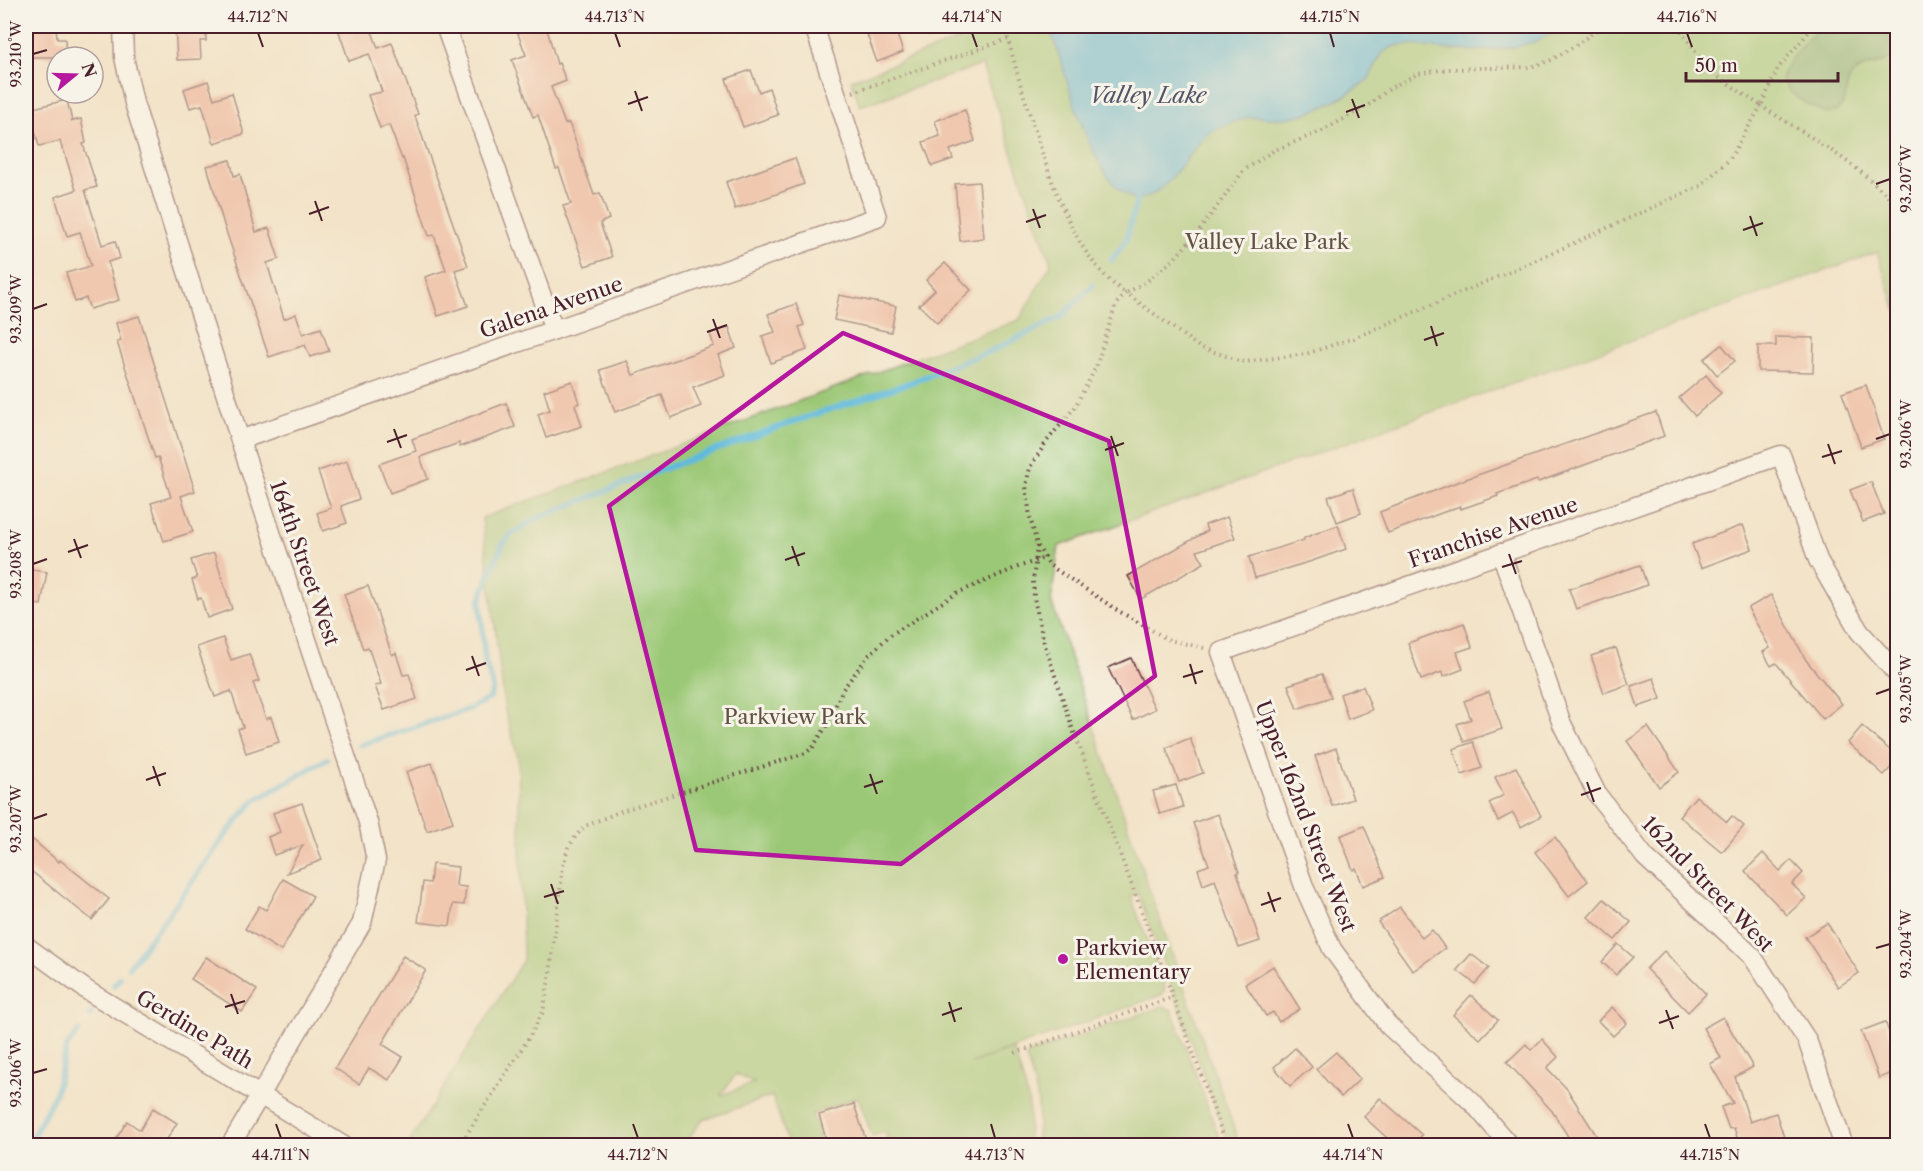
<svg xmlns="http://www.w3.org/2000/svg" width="1923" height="1171" viewBox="0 0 1923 1171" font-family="'Libre Caslon Text',serif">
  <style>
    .green { fill: #9bc876; stroke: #727450; stroke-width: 1.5; fill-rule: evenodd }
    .forest { fill: #7cac67; stroke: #636649; stroke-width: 1.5 }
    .water { fill: #5fbadd; stroke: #546c84; stroke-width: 1.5 }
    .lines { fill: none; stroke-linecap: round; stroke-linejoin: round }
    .stream { stroke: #5fbadd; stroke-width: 6 }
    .building { fill: #eea491 }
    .minor-casing { stroke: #633c43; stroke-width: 21 }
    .path { stroke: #633c43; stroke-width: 4; stroke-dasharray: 1.5 4.5; stroke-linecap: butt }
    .minor { stroke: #fff; stroke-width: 18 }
    .marked { fill: none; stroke: #b5179e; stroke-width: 4.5; stroke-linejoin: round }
    .ticks { fill: none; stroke: #4a1f2b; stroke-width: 2 }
    .poi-dot { fill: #b5179e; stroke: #f7f3e8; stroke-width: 2 }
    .labels { text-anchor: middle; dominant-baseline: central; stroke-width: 6; stroke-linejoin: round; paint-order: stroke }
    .park-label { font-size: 21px; fill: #625242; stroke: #f7f3e8 }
    .street-label { font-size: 21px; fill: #4a1f2b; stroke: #f7f3e8 }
    .poi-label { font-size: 21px; fill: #4a1f2b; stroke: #f7f3e8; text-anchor: start }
    .water-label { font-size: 22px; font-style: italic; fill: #515569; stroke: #f7f3e8 }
    .neatline { fill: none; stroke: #4a1f2b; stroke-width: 2 }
    .ticks-label { font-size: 15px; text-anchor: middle; fill: #4a1f2b }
  </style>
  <rect width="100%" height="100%" fill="#f7f3e8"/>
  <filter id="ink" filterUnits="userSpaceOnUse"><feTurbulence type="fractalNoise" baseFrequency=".0167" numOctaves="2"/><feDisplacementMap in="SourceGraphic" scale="12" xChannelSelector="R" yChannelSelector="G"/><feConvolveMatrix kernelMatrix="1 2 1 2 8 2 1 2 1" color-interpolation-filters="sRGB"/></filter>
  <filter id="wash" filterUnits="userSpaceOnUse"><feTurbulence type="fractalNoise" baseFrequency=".008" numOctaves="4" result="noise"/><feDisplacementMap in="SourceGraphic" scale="24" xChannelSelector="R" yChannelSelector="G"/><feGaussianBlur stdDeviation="1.35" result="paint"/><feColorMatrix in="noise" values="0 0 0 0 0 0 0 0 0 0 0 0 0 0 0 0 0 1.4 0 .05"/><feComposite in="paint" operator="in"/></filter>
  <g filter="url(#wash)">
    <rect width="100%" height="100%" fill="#f3e3c8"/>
    <g class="green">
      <path d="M968,26H1897L1854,73L1866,66L1886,61L1897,53V203L1896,202L1898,207L1897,312L1877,252L1059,546L1051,601L1149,889L1240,1145H1229L1138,893L1131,896L1165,988L1162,995L971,1063L1013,1049C1025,1086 1035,1107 1026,1145H872L888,1140L885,1132L872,1136L858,1097L812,1114L822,1145H789L772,1096L702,1120L684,1145L407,1146L523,960L518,757L505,710L482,518L1019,320L1051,264L982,65L860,106L851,80L971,35ZM736,1074L754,1083L721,1095V1094Z"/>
      <path d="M1163,1006L1172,1010L1222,1145H1035C1043,1108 1037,1092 1026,1057L1028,1054Z"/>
    </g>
    <path class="forest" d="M1821,26H1897V53C1893,55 1890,59 1886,61C1875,66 1863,65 1854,73C1840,86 1854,110 1827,114C1808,104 1791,99 1781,78C1789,56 1806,42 1821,26Z"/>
    <path class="water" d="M1049,26H1560C1554,30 1548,36 1541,39C1512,51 1474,52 1442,49C1427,47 1408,42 1393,47C1377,52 1377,67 1369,78C1364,85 1351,92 1343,97C1327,106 1303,117 1283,118C1271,120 1259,115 1247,118C1234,122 1221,125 1209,133C1190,147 1159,213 1128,196C1087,173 1066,69 1049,26Z"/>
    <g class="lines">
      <g class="stream">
        <path d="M1112,260L1126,240L1137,199"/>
        <path d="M360,745L472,708L490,698L493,686L485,661L480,601L488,577L502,546L511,534L538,518L636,479L793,422L912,382L993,350L1061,317L1093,285"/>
        <path d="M129,967L174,907L223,838L254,801L327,759"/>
        <path d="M114,985L120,978"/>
        <path d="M90,1016L91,1014"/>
        <path d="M28,1146L55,1094L67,1046L79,1031"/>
      </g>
    </g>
    <g id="blocks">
      <g class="building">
        <path d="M26,26H56L57,39H65L66,57H26Z"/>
        <path d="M175,26H206V41H200L201,59L177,60Z"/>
        <path d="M337,26H370L378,48L392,43L418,114L415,116L468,266L455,270L468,306L438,316L425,277L446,270L434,235L429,236L403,158L402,159L389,125L380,128L368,95L382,92L369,54L349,61Z"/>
        <path d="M515,26H546L557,64L559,63L566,81L551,87L565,124L569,123L594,195L600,193L609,219L600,223L612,257L585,266L563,206L571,204L559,168L556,169L538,115L533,117L512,60L526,55Z"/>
        <path d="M864,26H894L903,52L877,62Z"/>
        <path d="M751,70L759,92L769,88L778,115L743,127L726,79Z"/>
        <path d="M208,81L214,99L232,93L244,134L214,143L202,105L190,108L184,89Z"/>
        <path d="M67,100L72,121L81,119L86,143L83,144L97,187L85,190L102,245L115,241L120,258L108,262L119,300L90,309L86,298L75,302L66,273L91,266L80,232L67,236L55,197L76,190L63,148L62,149L60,141L39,146L35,131L26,133V115L30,114L29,109Z"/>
        <path d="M965,110L975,141L950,150L953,159L932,166L923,142L940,136L935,121Z"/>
        <path d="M795,158L804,184L735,209L726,182Z"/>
        <path d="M230,160L234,176L240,174L256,232L269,228L279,259L267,263L284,319L296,314L303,334L321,328L329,351L310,357L305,345L269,357L224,225L207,166Z"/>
        <path d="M979,182L984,238L960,241L955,184Z"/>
        <path d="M945,263L971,290L937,323L919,305L935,290L926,280Z"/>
        <path d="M839,295L896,306L891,332L834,320Z"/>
        <path d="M796,304L804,325L799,327L807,350L771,363L762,336L775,332L768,314Z"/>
        <path d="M139,316L195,491L181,496L193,532L164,541L151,503L171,497L158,457L155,458L117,342L121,341L116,323Z"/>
        <path d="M729,327L736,348L718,355L725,375L693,387L701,406L671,418L662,395L615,412L600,370L627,361L633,375L714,346L710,334Z"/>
        <path d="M1776,337L1814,338L1813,372L1758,371V346H1776Z"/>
        <path d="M1722,345L1735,361L1717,375L1704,359Z"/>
        <path d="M1706,375L1721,393L1695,416L1679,398Z"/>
        <path d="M572,381L579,403L575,405L582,426L546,438L538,414L550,410L544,391Z"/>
        <path d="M1866,385L1884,439L1861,447L1842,393Z"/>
        <path d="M506,403L515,427L460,447L459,443L420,457L428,479L390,493L379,464L416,451L412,439Z"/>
        <path d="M1656,412L1664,436L1538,482L1537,480L1497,494L1498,496L1461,509L1460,506L1388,533L1380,512L1452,484Z"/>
        <path d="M347,461L359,499L341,506L347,523L323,531L317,513L331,508L318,471Z"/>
        <path d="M1871,482L1884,514L1863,522L1850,490Z"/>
        <path d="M1353,488L1361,513L1337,522L1328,497Z"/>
        <path d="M1227,517L1235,538L1197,551L1204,563L1141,599L1128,576L1207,531L1205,525Z"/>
        <path d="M1338,525L1346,549L1312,561L1255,578L1249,557L1304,540V538Z"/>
        <path d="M1743,525L1752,549L1701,568L1692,544Z"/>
        <path d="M214,553L232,609L207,618L201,598L198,599L192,580L197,578L191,560Z"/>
        <path d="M1640,565L1647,585L1576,609L1569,589Z"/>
        <path d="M26,569L47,572L41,605L26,603Z"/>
        <path d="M368,586L392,655L396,653L403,675L409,674L417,699L384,710L375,686L381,684L368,647L363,649L344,594Z"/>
        <path d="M1771,595L1806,660L1842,704L1823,719L1776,663L1771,666L1763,652L1770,648L1748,608Z"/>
        <path d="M1464,623L1472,647L1457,652L1463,669L1443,677L1442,672L1421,680L1408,643Z"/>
        <path d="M223,638L231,660L249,654L259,681L253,683L266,719L271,717L279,742L246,753L238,729L243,727L231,691L215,697L197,647Z"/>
        <path d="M1616,648L1629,684L1604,693L1591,656Z"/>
        <path d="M1131,658L1155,709L1133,720L1108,668Z"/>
        <path d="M1322,674L1331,697L1297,709L1288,685Z"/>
        <path d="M1654,678L1661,699L1638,707L1631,686Z"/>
        <path d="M1363,686L1372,710L1348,719L1340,694Z"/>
        <path d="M1489,692L1502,729L1464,742L1457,724L1471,719L1464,701Z"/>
        <path d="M1862,726L1898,757V760L1884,775L1848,743Z"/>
        <path d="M1648,727L1679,772L1659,787L1627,741Z"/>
        <path d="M1190,738L1203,773L1179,782L1166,748Z"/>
        <path d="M1473,742L1482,768L1462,775L1453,749Z"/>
        <path d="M1336,748L1353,799L1332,806L1315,756Z"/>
        <path d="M432,763L453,822L427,831L406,772Z"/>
        <path d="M1516,767L1541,816L1521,827L1513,813L1498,821L1489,803L1504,795L1495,777Z"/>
        <path d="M1176,785L1183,807L1160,814L1153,791Z"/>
        <path d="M1696,796L1727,822L1732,816L1744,826L1722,852L1679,816Z"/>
        <path d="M302,803L322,860L287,873L303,845L274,855L268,837L280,832L273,813Z"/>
        <path d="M1218,814L1239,872L1237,873L1260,941L1239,948L1215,880L1203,885L1198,869L1209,865L1193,823Z"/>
        <path d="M1364,826L1385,877L1363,886L1356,868L1353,870L1340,836Z"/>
        <path d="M26,834L59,862L60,860L109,899L92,920L26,867Z"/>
        <path d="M1555,837L1588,881L1569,896L1535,852Z"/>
        <path d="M1763,853L1780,871L1791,860L1803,873L1792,884L1806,898L1787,915L1745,871Z"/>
        <path d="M432,864L458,867L456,886L466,887L464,905L453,904L450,926L418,922L423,882L430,883Z"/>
        <path d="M283,879L313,896L281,951L245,929L259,906L266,910Z"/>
        <path d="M1604,899L1631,922L1615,940L1588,917Z"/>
        <path d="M1400,907L1422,938L1432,930L1445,948L1413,971L1378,922Z"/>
        <path d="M1827,923L1859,973L1838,987L1805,937Z"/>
        <path d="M1618,944L1633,957L1616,975L1602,962Z"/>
        <path d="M1664,951L1706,994L1688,1012L1646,969Z"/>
        <path d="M1471,954L1489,968L1475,984L1457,970Z"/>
        <path d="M403,956L426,970L382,1044L403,1057L389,1080L369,1068L359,1084L335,1068Z"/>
        <path d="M206,957L257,990L242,1012L191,979Z"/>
        <path d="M1273,966L1300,1009L1279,1022L1273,1012L1266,1016L1245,984Z"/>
        <path d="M1471,995L1498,1020L1480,1039L1453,1015Z"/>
        <path d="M1612,1007L1627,1023L1613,1036L1598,1021Z"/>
        <path d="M1723,1017L1753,1067L1735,1077L1750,1122L1776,1113L1787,1146H1740L1734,1128L1729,1129L1721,1107L1733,1103L1710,1064L1721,1058L1703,1028Z"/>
        <path d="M1885,1022L1898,1054V1071L1879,1078L1861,1031Z"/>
        <path d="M1542,1039L1558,1057L1547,1068L1567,1089L1603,1146H1574L1552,1111L1507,1062L1526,1044L1531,1050Z"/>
        <path d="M1295,1048L1312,1067L1290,1086L1274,1067Z"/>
        <path d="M1336,1052L1360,1079L1341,1097L1316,1069Z"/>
        <path d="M1380,1098L1422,1135L1413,1146H1396L1364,1117Z"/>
        <path d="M854,1104L866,1140L850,1146H828L819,1115Z"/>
        <path d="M153,1108L177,1123L164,1144L166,1146H126L116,1139L127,1121L140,1130Z"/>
      </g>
    </g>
  </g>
  <g filter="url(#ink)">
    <use href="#blocks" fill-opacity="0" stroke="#633c43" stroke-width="1.5"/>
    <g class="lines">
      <defs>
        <g id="minor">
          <path d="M123,26L124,57L134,103L240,440L368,822L376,860L362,923L230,1146"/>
          <path d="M445,26L554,330"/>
          <path d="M240,440L877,217L814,26"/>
          <path d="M1501,553L1562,724L1597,794L1645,857L1752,956L1807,1040L1844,1146"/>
          <path d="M26,946L88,991L344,1146"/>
          <path d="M1510,1146L1473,1103L1388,1025L1332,949L1305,889L1221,652L1781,455L1818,560L1859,631L1898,675"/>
        </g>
      </defs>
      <use href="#minor" class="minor-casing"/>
      <g class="path">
        <path d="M1005,26C1013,60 1023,94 1034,127C1051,181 1076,262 1126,293L1146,282L1173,260L1199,231L1244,170L1273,151L1324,130L1367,106L1392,87L1417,74L1447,69L1531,67L1551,60L1575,46L1602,26"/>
        <path d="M1678,26L1707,69L1761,106L1778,68L1814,26"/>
        <path d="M853,92L1008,39"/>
        <path d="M1037,546L1033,581L1034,598L1043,639L1072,727L1148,928L1227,1146"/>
        <path d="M1204,648L1169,640L1117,610L1049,565L1037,545L1030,517L1026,486L1030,467L1047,441L1075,407L1096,367L1116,304L1126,293L1199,347L1244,362L1306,354L1354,338L1523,266L1700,186L1729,160L1761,106C1803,133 1869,169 1898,209"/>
        <path d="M1015,1053L1173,997"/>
        <path d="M459,1146L530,1036L543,1012L550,973L563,866L568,848L576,836L585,826L621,811L806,753L813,747L827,725L843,689L868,656L889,636L957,593L1018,567L1044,558"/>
      </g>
      <use href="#minor" class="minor"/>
    </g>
  </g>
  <path d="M0 0H1923V1171H0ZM843,333L1109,441L1155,676L901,864L696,850L609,506Z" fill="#f3e3c8" fill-opacity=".55" fill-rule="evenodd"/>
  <path class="marked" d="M843,333L1109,441L1155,676L901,864L696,850L609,506Z"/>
  <path class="ticks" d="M258,33L263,47M615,33L620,47M972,33L977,47M1330,33L1334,47M1687,33L1692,47M33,54L47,50M635,91L642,111M1352,99L1359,118M628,104L648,97M1346,112L1365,105M1876,184L1890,179M315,201L322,221M1033,209L1040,228M309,214L329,207M1750,216L1757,236M1026,222L1046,215M1743,230L1763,223M33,309L47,304M713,319L720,338M1431,326L1437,346M707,332L727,325M1424,340L1444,333M394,429L401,448M1111,436L1118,456M1876,439L1890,434M387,442L407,435M1828,444L1835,464M1105,450L1124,443M1822,457L1842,451M74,539L81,558M792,546L799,566M68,552L88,545M1509,554L1516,574M785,560L805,553M33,564L47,559M1502,567L1522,561M472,656L479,676M1190,664L1196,684M466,670L486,663M1183,677L1203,671M1876,694L1890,689M153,766L160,786M870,774L877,794M146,780L166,773M1587,782L1594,802M864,787L883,781M1581,795L1601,788M33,819L47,814M551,884L558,904M1268,892L1275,912M544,897L564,891M1261,905L1281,898M1876,948L1890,944M231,994L238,1014M949,1002L955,1022M225,1007L245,1001M1666,1010L1673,1029M942,1015L962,1008M1659,1023L1679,1016M33,1073L47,1069M276,1124L281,1138M633,1124L638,1138M991,1124L995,1138M1348,1124L1353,1138M1705,1124L1710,1138"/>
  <circle class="poi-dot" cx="1063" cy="959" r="6"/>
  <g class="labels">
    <g class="park-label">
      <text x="1267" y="241">Valley Lake Park</text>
      <text x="795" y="716">Parkview Park</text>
    </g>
    <g class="street-label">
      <text transform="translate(551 307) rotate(-19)">Galena Avenue</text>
      <text transform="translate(1493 532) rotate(-19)">Franchise Avenue</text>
      <text transform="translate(305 563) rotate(71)">164th Street West</text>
      <text transform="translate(1306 816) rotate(69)">Upper 162nd Street West</text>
      <text transform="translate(1708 884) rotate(46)">162nd Street West</text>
      <text transform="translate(195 1029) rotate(31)">Gerdine Path</text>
    </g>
    <g class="poi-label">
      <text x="1075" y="947">Parkview<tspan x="1075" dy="24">Elementary</tspan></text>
    </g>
    <g class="water-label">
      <text x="1148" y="95">Valley Lake</text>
    </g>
  </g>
  <rect width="1923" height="1171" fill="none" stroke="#f7f3e8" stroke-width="66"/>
  <g transform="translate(75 75) rotate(71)"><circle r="28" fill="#f7f3e8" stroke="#b29e9c" stroke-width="1.5"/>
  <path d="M0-4.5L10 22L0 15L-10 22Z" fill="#b5179e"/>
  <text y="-9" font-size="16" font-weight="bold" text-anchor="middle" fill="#4a1f2b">N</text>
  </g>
  <path d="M1686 72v9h152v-9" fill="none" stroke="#4a1f2b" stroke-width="3"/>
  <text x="1695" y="72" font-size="18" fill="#4a1f2b" stroke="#f7f3e8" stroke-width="4.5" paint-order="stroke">50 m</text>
  <rect x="33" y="33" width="1857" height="1105" class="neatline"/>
  <g class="ticks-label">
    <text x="258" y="22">44.712°N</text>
    <text x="615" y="22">44.713°N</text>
    <text x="972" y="22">44.714°N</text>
    <text x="1330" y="22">44.715°N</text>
    <text x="1687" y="22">44.716°N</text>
    <text transform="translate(16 54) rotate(-90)" y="5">93.210°W</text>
    <text transform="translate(1906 179) rotate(-90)" y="5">93.207°W</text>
    <text transform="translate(16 309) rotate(-90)" y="5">93.209°W</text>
    <text transform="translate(1906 434) rotate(-90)" y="5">93.206°W</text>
    <text transform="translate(16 564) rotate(-90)" y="5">93.208°W</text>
    <text transform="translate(1906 689) rotate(-90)" y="5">93.205°W</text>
    <text transform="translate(16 819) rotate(-90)" y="5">93.207°W</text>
    <text transform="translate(1906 944) rotate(-90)" y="5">93.204°W</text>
    <text transform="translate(16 1073) rotate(-90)" y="5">93.206°W</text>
    <text x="281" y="1160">44.711°N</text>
    <text x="638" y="1160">44.712°N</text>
    <text x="995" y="1160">44.713°N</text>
    <text x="1353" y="1160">44.714°N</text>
    <text x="1710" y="1160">44.715°N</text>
  </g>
</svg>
